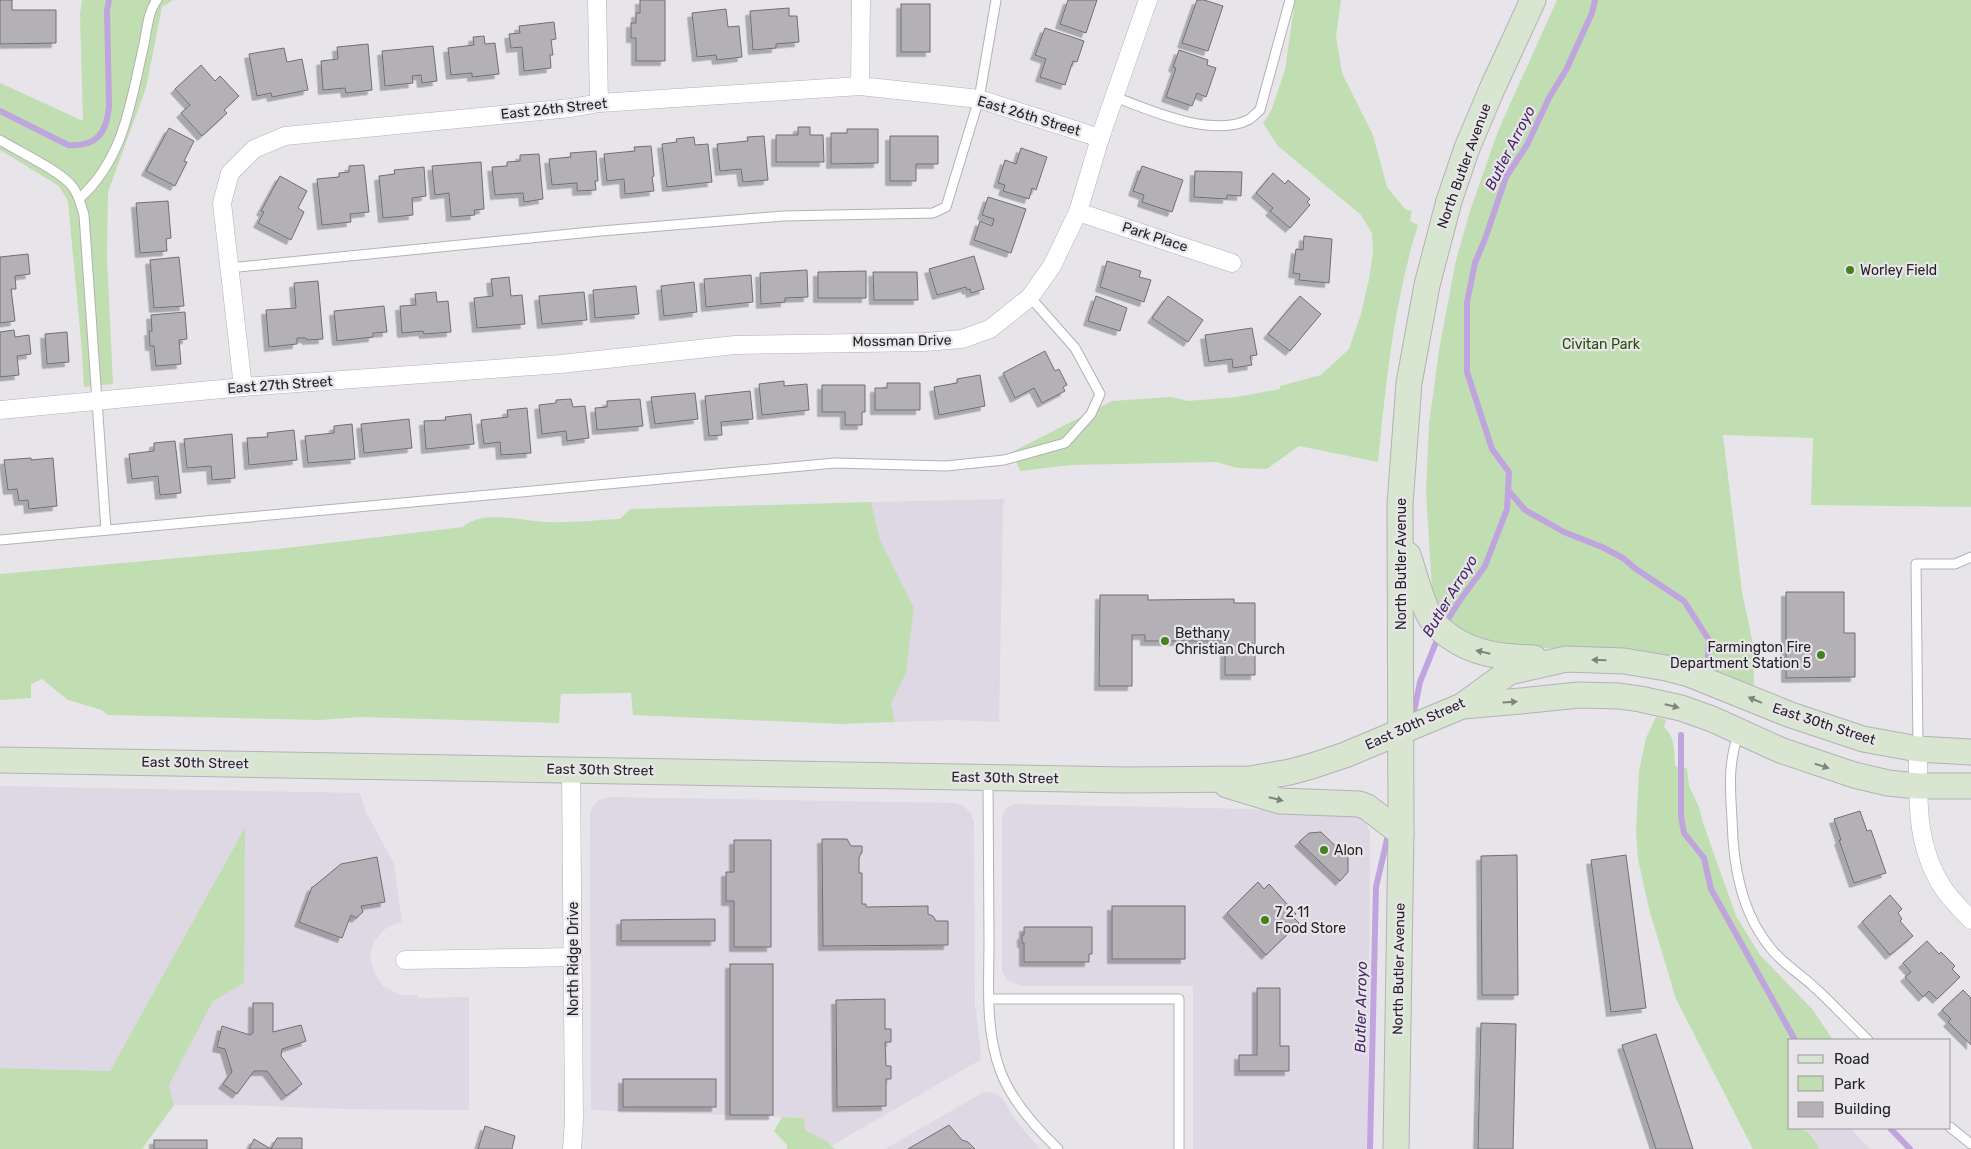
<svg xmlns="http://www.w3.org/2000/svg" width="1971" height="1149" viewBox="0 0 1971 1149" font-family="Rubik,sans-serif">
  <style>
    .built { fill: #ddd8e3 }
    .green { fill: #c0deb2 }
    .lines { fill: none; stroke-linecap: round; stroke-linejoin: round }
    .stream { stroke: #bfa4dd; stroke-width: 6 }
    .building { fill: #b3b1b5; stroke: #716f73; filter: url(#shadow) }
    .lane-casing { stroke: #b3b1b5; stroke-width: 11 }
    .street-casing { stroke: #b3b1b5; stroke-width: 19 }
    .secondary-casing { stroke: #b3b1b5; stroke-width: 27 }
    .lane { stroke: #fff; stroke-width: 9 }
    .street { stroke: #fff; stroke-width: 18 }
    .secondary { stroke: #d8e6d1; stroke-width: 25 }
    .oneway { fill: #7e847a }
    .poi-dot { fill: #45811d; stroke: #e7e5e9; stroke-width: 2 }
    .labels { text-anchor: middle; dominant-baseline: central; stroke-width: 4.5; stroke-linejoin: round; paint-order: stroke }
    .street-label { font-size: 14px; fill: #242324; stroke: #e7e5e9 }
    .poi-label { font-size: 14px; fill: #242324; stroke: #e7e5e9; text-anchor: start }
    .park-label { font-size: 14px; fill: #255100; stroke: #e7e5e9 }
    .water-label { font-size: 15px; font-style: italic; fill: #492568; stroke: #e7e5e9 }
  </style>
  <defs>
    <filter id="shadow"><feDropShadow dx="-4.5" dy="4.5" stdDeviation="0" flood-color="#0004"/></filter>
  </defs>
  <rect width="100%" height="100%" fill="#e7e5e9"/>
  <g class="built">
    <path d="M1005,499L1003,507L999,722L952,720L895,722L891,704L906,673L914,608L880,540L871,502Z"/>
    <path d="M0,786L360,793L365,810L394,864L402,921L385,929L373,943L370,958L374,972L383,986L400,995H417L418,998L469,997V1110L341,1109L241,1105H174L169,1085L213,1001L244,982V828L110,1071L0,1068Z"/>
    <path d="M610,797L955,803L962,805L971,813L974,823L975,1006L981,1050L980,1060L831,1146L826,1141L805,1130L804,1118L591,1110L590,814L593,806L599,800Z"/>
    <path d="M1015,804L1349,811L1364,818L1370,832L1368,1149H1193V986H1021L1007,980L1002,971V816L1007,807Z"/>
    <path d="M984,1092L994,1093L1002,1098L1016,1121L1040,1149H885Z"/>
    <path d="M1802,1128H1850L1870,1149H1820L1812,1135Z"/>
  </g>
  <g class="green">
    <path d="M82,0H173L162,7L146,88L108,192L107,258L113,384L84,387L81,341L68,201L59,186L0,150V83L83,121L80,14Z"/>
    <path d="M1295,0H1341L1336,36L1342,73L1373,135L1387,187L1405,209L1412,211L1410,221L1418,225C1394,301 1386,382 1378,462L1299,446L1267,469L1237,468L1216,462L1071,465L1020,471L1012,452L1112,401L1171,397L1188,401L1236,397L1280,389V386L1321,375L1349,349L1361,314L1369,279L1373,252L1372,233L1361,215L1278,146L1263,123L1271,111L1285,70Z"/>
    <path d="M1557,0H1971V507L1811,505L1813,438L1723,435L1742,592L1753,644L1754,687L1690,663L1606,649L1540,648L1483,644L1442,617L1432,589L1426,492L1429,424L1439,350L1456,260L1470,211L1498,131Z"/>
    <path d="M871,502L880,540L914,608L906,673L891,704L895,722L842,724L633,715L631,693L561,694L559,723L362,717L320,720L108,715L102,710L68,700L42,679L31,684V698L0,700V574L278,549L463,527C481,509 523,521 546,522C571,523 596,520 620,519L630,509Z"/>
    <path d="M1656,717L1666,720L1664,727C1676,738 1674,751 1675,766L1687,768L1689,786L1699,807L1703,823L1736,916L1760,955L1813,1010L1833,1040H1790V1128C1808,1128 1811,1134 1820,1149H1753L1676,999L1649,909L1638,859L1636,831L1639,771L1646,738Z"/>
    <path d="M245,827L244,983L213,1001L169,1085L174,1105L142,1149H0V1068L110,1071Z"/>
    <path d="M782,1117L804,1118L805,1130L826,1141L835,1149H787V1145L774,1131Z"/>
  </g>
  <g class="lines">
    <g class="stream">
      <path d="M0,111L68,145C97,147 107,133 109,105L107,10L109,0"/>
      <path d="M1508,490L1525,510L1564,532L1602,547L1623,558L1636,569L1684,601L1709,640L1708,657"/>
      <path d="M1444,626L1458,603L1485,566L1507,509L1509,472L1492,449L1467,372V302L1475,263L1485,239L1506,177L1527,145L1549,98L1566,70L1592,13L1595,0"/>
      <path d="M1412,721L1420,682L1439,635"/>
      <path d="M1681,735V816L1684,833L1704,858L1711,889L1795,1040"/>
      <path d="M1890,1128L1910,1149"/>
      <path d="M1370,1149L1376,887L1389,831"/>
    </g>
  </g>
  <g class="building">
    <path d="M0,0H12V10H56V43L0,44Z"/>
    <path d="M640,0H665V61H636V38H631V23H636V13H640Z"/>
    <path d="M1068,0H1097L1086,33L1060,24Z"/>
    <path d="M1197,0H1204L1223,6L1208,51L1182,43Z"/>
    <rect x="901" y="4" width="29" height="48"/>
    <path d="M789,8V16H797L799,42L776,44V48L753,50L750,11Z"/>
    <path d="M726,9L728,27L739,26L742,57L717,60L716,55L697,57L692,13Z"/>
    <path d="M554,22L556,39L551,40L553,55H550L551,68L524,71L522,47L511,48L509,34L520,33L519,26Z"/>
    <path d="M1045,28L1084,41L1077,62L1073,61L1065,85L1040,77L1046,59L1035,55Z"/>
    <path d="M484,36L485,44L495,43L499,74L472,77V73L451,75L448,48L474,45L473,37Z"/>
    <path d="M368,44L372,90L346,93L345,88L323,90L321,61L338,59L337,47Z"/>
    <path d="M433,46L437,81L422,83L421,75L412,76L413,83L385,86L382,51Z"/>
    <path d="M284,48L287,62L302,59L308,90L272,97L271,93L257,96L249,54Z"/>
    <path d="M1179,50L1208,60L1207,65L1216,68L1206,97L1197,93L1192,106L1166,97L1176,68L1173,67Z"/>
    <path d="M201,65L215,81L220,76L239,96L224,110L227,113L202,136L181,113L190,105L175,89Z"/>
    <path d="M798,127H810V135H823L824,162H776V135H798Z"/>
    <path d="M169,128L194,141L184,161L187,162L175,186L146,171Z"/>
    <path d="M847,129H878V163L831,164V133H847Z"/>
    <path d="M764,136L768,180L743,182L741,169L720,171L717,144L748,141L747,137Z"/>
    <path d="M890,136H938V164H916V181H890Z"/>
    <path d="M694,137L695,145L708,144L712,182L667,187L662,144L677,142L676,139Z"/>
    <path d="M651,146L654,176L652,177L654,191L625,194L624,179L607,181L604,154L635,151L634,147Z"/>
    <path d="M1021,148L1047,157L1036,190L1032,188L1029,199L1003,191L1005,185L998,183L1005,160L1016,164Z"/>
    <path d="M596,151L598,181H595L596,190L577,191V183L552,185L549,159L571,157L570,153Z"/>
    <path d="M539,154L543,199L524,202L523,193L495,195L492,167L507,166V162L520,161V155Z"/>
    <path d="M481,162L484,209L474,210L475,215L451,217L449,193L435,195L432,166Z"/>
    <path d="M364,165L369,212L350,214L351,222L322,225L317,179L339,177V173L349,172V166Z"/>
    <path d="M1142,166L1183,180L1172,212L1142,202L1144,195L1133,191Z"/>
    <path d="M424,167L426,196L412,198L413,215L383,218L379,176L395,174L394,170Z"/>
    <path d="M1195,171L1242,172L1241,196L1227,195V199L1194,197Z"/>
    <path d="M1273,173L1285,184L1288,180L1310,199L1307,202L1310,205L1290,228L1270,211L1273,208L1256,193Z"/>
    <path d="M280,176L307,191L298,208L304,212L291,240L258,223L264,212L261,211Z"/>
    <path d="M988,197L1026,209L1011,253L974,240L980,221L992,226L994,219L982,215Z"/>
    <path d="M168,201L171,238L166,239L167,251L140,253L136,203Z"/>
    <path d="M1304,236L1332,239L1329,283L1299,280L1300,274L1293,273L1296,249L1303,250Z"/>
    <path d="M28,254L30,274L15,276L16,289H11L15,321L0,323V257Z"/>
    <path d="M974,256L984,289L971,293L970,289L967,290L966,287L937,295L929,269Z"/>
    <path d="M179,257L184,306L154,308L150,260Z"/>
    <path d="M1107,261L1141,271L1139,277L1151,280L1144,302L1100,287Z"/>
    <path d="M807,270L808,297L785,298V302L761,304L760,273Z"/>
    <path d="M866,271V298H818V272Z"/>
    <path d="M873,272H917L918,300H874Z"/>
    <path d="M751,275L753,302L706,307L704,279Z"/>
    <path d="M509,277L511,296L522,295L525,324L477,328L474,298L493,296L491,279Z"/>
    <path d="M318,281L323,339L307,340L306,338H297V344L269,347L266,310L296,308L294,283Z"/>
    <path d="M694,282L697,312L664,316L661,286Z"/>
    <path d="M636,286L639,314L595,318L593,290Z"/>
    <path d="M436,292L437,302L448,301L451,332L424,334L423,331L402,333L400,306L416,305L415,294Z"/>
    <path d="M584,292L587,320L542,324L539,296Z"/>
    <path d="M1096,296L1127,308L1120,331L1088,321Z"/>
    <path d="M1168,296L1203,320L1188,342L1152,318Z"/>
    <path d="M1300,296L1321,314L1290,351L1268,334Z"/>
    <path d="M384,306L387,332L373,333V337L337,341L334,311Z"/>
    <path d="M185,312L187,339L179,340L181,364L156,366L154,346H150L149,331H152L151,315Z"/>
    <path d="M1252,328L1257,355L1250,356L1252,365L1233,368L1232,359L1209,362L1205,335Z"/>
    <path d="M14,330L15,337L29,335L31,354L17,356L19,375L0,377V332Z"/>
    <path d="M67,332L69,362L47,364L45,334Z"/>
    <path d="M1045,351L1055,371L1059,369L1067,385L1063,387L1065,391L1042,403L1034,388L1015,398L1003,373Z"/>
    <path d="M980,375L985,406L939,415L934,387L957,383V379Z"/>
    <path d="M784,381V386L807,384L809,410L762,415L759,384Z"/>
    <path d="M887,383H920V410H875V388H887Z"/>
    <path d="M822,385H865V412H862V425H845V412H822Z"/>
    <path d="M750,391L753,419L721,422L722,435L709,436L705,396Z"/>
    <path d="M695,393L698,419L655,424L651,397Z"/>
    <path d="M571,399L573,407L585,406L589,438L567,441L566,431L542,434L539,405L556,403V400Z"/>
    <path d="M640,399L643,426L597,430L595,408L607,407V401Z"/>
    <path d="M527,408L531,453L501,455L500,442L484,444L481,420L508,417L507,410Z"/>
    <path d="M471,414L474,444L426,449L424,421L446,420L445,417Z"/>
    <path d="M409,419L412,448L364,453L361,424Z"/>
    <path d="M352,424L355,459L308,463L305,436L334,433V426Z"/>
    <path d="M294,430L297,460L249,465L247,438L268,437L267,433Z"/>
    <path d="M232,434L235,478L212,480L211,466L187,468L184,439Z"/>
    <path d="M175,441L181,493L160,495L158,476L132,479L129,454L154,451V443Z"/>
    <path d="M31,458V460L53,458L57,506L29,509L28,500L19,501L17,489L8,490L4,460Z"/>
    <path d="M1786,592H1844V633H1855V677L1786,678Z"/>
    <path d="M1100,595H1148V600L1234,599V603H1255V675H1225V641H1145V635H1132V686H1099Z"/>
    <path d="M1860,811L1867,831L1871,830L1886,873L1854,883L1839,840H1841L1834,819Z"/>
    <path d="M1321,832L1348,858V872L1340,881L1299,842L1309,833Z"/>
    <path d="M822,839H847L851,846H862V853H861L859,858V873H862V904H866V907L928,906V914L933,916L936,921H948V945L823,946Z"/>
    <path d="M734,840H771V947H734V901H726V872H734Z"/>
    <path d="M1517,855L1518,995H1482L1481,856Z"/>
    <path d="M1626,855L1646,1008L1611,1012L1591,860Z"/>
    <path d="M377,857L385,902L361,906L363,912L356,918L351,915L342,938L299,922L312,887H313L341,864Z"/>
    <path d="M1258,882L1264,889L1269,884L1296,914L1293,917L1299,923L1266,955L1227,913Z"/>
    <path d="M1890,895L1902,909L1898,913L1902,919L1900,921L1913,936L1890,955L1862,922Z"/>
    <rect x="1112" y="906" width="73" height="53"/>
    <path d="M715,919V941H621V920Z"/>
    <path d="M1024,927H1092V954H1089V962H1024V943H1022V935H1024Z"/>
    <path d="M1927,941L1939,954L1941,952L1955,966L1952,969L1960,977L1937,999L1929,991L1923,997L1905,977L1911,972L1903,963Z"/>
    <rect x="730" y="964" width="43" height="151"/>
    <path d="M1257,988H1280V1046H1289V1071H1239V1055H1257Z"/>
    <path d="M1963,990L1971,998V1045L1948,1022L1951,1019L1942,1010Z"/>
    <path d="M885,999V1029H891V1042H885L886,1066H891V1079H886V1106L837,1107L836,1000Z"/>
    <path d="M253,1003H273V1032L301,1025L306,1041L282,1049L281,1056L302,1084L286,1096L267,1071H254L237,1094L223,1084L232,1072L225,1049L217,1047L222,1026L250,1035L253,1033Z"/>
    <path d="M1481,1023L1516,1024L1513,1149H1478Z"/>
    <path d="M1656,1034L1693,1149H1656L1622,1045Z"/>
    <rect x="623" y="1079" width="93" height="28"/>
    <path d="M949,1125L962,1140L968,1142L975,1149H908Z"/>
    <path d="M485,1126L515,1136L512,1149H478Z"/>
    <path d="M277,1138H302V1149H249L254,1139L271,1149Z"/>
    <rect x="154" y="1140" width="53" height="9"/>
  </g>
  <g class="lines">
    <defs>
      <g id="lane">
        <path d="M1115,97C1149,110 1211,138 1248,120C1252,118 1256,113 1260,110L1290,0"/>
        <path d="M0,140C18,151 60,171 72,186C79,195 81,205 84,215L106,530"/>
        <path d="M80,198C125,157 131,100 144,44C147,30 148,11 157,0"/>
        <path d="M229,268L601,231L783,216L933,213L946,207L979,99L996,0"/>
        <path d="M0,540L835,463L946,466L1004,460L1065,443L1091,414L1100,394L1075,348L1030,297"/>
        <path d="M1739,732C1728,762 1730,787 1732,819C1733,865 1741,914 1773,951C1785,965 1800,974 1813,986C1832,1003 1849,1022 1868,1040"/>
        <path d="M1918,748L1916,564H1955L1971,557"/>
        <path d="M988,780C988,834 989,887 989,941C989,983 985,1029 1000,1070C1011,1100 1035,1127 1058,1149"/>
        <path d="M989,999H1179V1149"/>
        <path d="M1950,1127L1971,1144"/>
      </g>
      <g id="street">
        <path d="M597,0L599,103"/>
        <path d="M860,86L861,0"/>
        <path d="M1078,212L1232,263"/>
        <path d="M243,387L222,203L230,173L254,149L285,136L571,108L599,103L860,86L979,99L1100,138"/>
        <path d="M0,410L243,387L561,364L735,345L924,342L962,339L990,329L1030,297L1052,266L1078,212L1100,138L1148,0"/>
        <path d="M1918,749C1918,798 1915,845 1943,888C1951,900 1962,910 1971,920"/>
        <path d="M571,769L574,1120L572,1149"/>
        <path d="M405,960L573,957"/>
      </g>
      <g id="secondary">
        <path d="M1408,555C1415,575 1420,598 1430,617C1434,624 1442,631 1449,636C1475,655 1503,657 1534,658"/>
        <path d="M1462,706L1521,701L1579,695L1619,696L1640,699L1681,708L1712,719L1780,750L1854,775L1888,783L1918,786H1971"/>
        <path d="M0,760L1126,780L1250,779L1290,772L1312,766L1345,755L1462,706L1509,672L1566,659L1624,661L1666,668L1689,674L1791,715L1863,739L1918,749L1971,752"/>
        <path d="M1227,785L1280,801L1359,804L1367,807L1401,833"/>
        <path d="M1396,1149L1401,833L1400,504L1409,383L1427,285L1449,201L1467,148L1492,89L1533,0"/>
      </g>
    </defs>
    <use href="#lane" class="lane-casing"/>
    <use href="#street" class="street-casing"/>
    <use href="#secondary" class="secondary-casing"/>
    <use href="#lane" class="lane"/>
    <use href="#street" class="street"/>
    <use href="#secondary" class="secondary"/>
  </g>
  <defs><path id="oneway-solid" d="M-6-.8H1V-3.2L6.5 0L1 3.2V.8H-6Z" transform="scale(1.25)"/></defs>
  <g class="oneway">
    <use href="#oneway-solid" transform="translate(1483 652) rotate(-167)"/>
    <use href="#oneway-solid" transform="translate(1599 660) rotate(-179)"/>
    <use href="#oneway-solid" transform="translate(1755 700) rotate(-157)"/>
    <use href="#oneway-solid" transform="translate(1510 702) rotate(-4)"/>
    <use href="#oneway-solid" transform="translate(1672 706) rotate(14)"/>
    <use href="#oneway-solid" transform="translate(1822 766) rotate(17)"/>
    <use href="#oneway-solid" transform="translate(1276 799) rotate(14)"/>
  </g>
  <g class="poi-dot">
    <circle cx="1850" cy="270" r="5"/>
    <circle cx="1165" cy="641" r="5"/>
    <circle cx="1821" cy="655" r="5"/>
    <circle cx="1324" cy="850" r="5"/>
    <circle cx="1265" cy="920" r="5"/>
  </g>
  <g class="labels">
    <g class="street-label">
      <text transform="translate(554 109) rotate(-6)">East 26th Street</text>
      <text transform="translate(1029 116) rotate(17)">East 26th Street</text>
      <text transform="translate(1464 166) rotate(-70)">North Butler Avenue</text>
      <text transform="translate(1155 237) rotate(18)">Park Place</text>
      <text transform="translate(902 341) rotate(-1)">Mossman Drive</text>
      <text transform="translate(280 385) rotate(-4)">East 27th Street</text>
      <text transform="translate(1401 564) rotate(-90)">North Butler Avenue</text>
      <text transform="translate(1415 724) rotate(-24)">East 30th Street</text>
      <text transform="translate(1824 724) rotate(18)">East 30th Street</text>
      <text transform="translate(195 763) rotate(1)">East 30th Street</text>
      <text transform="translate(600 770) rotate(1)">East 30th Street</text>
      <text transform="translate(1005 778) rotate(1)">East 30th Street</text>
      <text transform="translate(573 959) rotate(-90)">North Ridge Drive</text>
      <text transform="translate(1399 969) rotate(-89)">North Butler Avenue</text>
    </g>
    <g class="poi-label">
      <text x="1860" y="270">Worley Field</text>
      <text x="1175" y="633">Bethany<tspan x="1175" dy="16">Christian Church</tspan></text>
      <text x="1811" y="647" text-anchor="end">Farmington Fire<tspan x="1811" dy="16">Department Station 5</tspan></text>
      <text x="1334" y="850">Alon</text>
      <text x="1275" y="912">7 2 11<tspan x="1275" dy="16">Food Store</tspan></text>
    </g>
    <g class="park-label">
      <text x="1601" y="344">Civitan Park</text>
    </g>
    <g class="water-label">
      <text transform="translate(1510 148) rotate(-63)">Butler Arroyo</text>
      <text transform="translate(1450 596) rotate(-59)">Butler Arroyo</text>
      <text transform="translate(1361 1007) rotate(-89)">Butler Arroyo</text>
    </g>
  </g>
  <rect x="1788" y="1039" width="162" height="90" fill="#e7e5e9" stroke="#99979a"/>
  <rect x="1798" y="1055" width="25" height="8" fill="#d8e6d1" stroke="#99979a"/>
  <text x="1834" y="1064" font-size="15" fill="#242324">Road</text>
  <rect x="1798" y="1076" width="25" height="15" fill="#c0deb2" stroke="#99979a"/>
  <text x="1834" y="1089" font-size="15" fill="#242324">Park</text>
  <rect x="1798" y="1102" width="25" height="15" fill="#b3b1b5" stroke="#99979a"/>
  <text x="1834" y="1114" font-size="15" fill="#242324">Building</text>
</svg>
